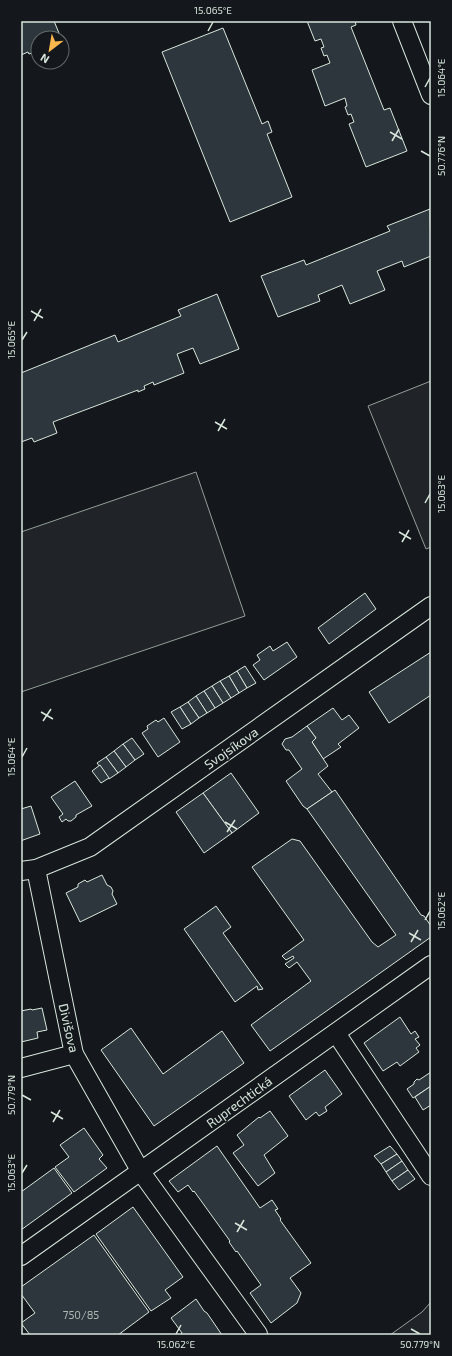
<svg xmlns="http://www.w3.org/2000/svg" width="452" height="1356" viewBox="0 0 452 1356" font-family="'Exo 2',sans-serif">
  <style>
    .green { fill: #202428; stroke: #939e99 }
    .building { fill: #2c363c; stroke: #d8e6dc }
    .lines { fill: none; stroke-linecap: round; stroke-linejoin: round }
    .minor-casing { stroke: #d8e6dc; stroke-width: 20 }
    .minor { stroke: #14181c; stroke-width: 18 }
    .ticks { fill: none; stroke: #d8e6dc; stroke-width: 1.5 }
    .labels { text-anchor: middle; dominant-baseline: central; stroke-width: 3; stroke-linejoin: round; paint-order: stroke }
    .number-label { font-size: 11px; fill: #adbab4 }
    .street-label { font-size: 13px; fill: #d8e6dc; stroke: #14181c }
    .neatline { fill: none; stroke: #d8e6dc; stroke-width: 1.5 }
    .ticks-label { font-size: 10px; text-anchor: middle; fill: #d8e6dc }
  </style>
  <rect width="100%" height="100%" fill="#14181c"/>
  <g class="green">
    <path d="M431,381V547L426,549L368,406Z"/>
    <path d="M196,472L245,616L21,692V532Z"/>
    <path d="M431,1302V1335H390L422,1312Z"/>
  </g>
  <g class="building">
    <path d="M21,21H54L61,38H38V51L29,54L28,52L21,55Z"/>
    <path d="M307,21H355L356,25L351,27L384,110L390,108L407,151L366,167L349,124L354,122L351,114L348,115L345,107L347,106L345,98L325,106L312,70L330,63L327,55L324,56L321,48L324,47L321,39L315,41Z"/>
    <path d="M223,28L262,124L268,121L272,132L267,134L292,197L230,222L162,52Z"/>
    <path d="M430,209L431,256L404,267L402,261L377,271L385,290L350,304L342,285L318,295L320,301L278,317L261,276L304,260L306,265L390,231L387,226Z"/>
    <path d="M217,294L239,349L200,364L193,348L177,354L184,373L154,385L153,382L144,386L145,389L138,392V390L53,422L57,433L34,442L32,438L21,442V373L115,335L118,342L181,316L178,310Z"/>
    <path d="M365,593L376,609L329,644L318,628Z"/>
    <path d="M287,642L297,657L264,680L253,665L260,660L257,655L270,646L273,651Z"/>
    <path d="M431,652V695L389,723L369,692Z"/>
    <path d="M245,666L256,683L247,688L237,671Z"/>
    <path d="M237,671L247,688L239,693L229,676Z"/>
    <path d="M229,676L239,693L231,698L220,681Z"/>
    <path d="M220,681L231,698L223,703L212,686Z"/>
    <path d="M212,686L223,703L215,708L204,691Z"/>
    <path d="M204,691L215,708L207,713L196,696Z"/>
    <path d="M196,696L207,713L199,718L188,702Z"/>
    <path d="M188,702L199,718L191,724L180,707Z"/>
    <path d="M180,707L191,724L182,729L171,712Z"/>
    <path d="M333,708L342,720L349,715L359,728L338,744L341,747L323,759L312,742L316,738L307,726Z"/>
    <path d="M164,718L180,742L158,757L142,733L148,729L147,726L156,720L158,722Z"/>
    <path d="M307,726L316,738L312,742L328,766L318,774L332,792L307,809L303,806L286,781L302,769L289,750H286L282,744L285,739L292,737Z"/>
    <path d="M132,738L144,754L135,760L123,744Z"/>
    <path d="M123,744L135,760L126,767L114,751Z"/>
    <path d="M114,751L126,767L118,773L106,757Z"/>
    <path d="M106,757L118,773L109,779L97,763Z"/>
    <path d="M100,765L109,778L101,783L92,771Z"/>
    <path d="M231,773L259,813L232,833L203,793Z"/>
    <path d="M75,781L92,806L76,815V817L71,821H68L66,819L62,822L59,817L63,814L51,797Z"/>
    <path d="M335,790L421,915L424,916L431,926V937L270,1051L251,1025L311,981L297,962L289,968L285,964L294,958L293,956L286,960L282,956L304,940L252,867L292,839L300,841L372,942L378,947L396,935L307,809Z"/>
    <path d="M203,793L232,833L204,853L176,812Z"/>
    <path d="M31,806L40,834L23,840L21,842V809Z"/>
    <path d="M102,875L107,885L111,887L113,891L112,894L117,904L80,922L66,893L78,887V884L85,880L87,882Z"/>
    <path d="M216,906L231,927L223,933L263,989L258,990L257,986L235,1002L184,929Z"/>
    <path d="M42,1008L47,1030L37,1032L38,1038L21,1042V1011L31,1009L32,1010Z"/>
    <path d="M400,1017L411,1034L415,1031L419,1037L415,1039L420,1045L416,1048L419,1052L400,1066L397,1062L383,1071L364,1043Z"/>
    <path d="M131,1028L163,1074L222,1031L244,1063L154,1126L101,1050Z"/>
    <path d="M325,1070L342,1094L325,1107L327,1111L319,1116L316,1112L306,1120L289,1096Z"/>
    <path d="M431,1072V1086L413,1098L407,1089L414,1084V1082L417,1079L419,1080Z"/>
    <path d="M431,1086V1105L423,1110L415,1097Z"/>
    <path d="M270,1111L288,1136L264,1155L275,1173L258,1186L233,1153L244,1145L237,1135L259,1117L260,1118Z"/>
    <path d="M84,1128L103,1155L99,1159L107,1168L74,1192L55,1167L69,1157L60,1145Z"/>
    <path d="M217,1146L260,1208L272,1200L278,1209L275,1210L281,1219L280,1220L311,1263L290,1278L301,1293L297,1303L271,1323L250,1293L261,1285L237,1251L236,1252L229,1242L230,1241L194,1191L193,1192L188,1185L178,1192L169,1181Z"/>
    <path d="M390,1146L397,1154L381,1164L374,1156Z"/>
    <path d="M397,1154L402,1161L386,1172L381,1164Z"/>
    <path d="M402,1161L408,1170L392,1181L386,1172Z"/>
    <path d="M54,1168L72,1193L21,1230V1192Z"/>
    <path d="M408,1170L415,1179L399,1190L392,1181Z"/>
    <path d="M133,1207L183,1277L165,1290L171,1298L151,1311L96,1234Z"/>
    <path d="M94,1235L149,1312L118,1335H30L21,1323L35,1313L21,1294V1287Z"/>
    <path d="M196,1299L204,1311L207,1313L222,1335H180L182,1333L171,1318Z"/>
  </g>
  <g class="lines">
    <defs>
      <g id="minor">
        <path d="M402,21L431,95"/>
        <path d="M36,869L74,1054L141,1172L258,1334L256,1335"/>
        <path d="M21,871L36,869L90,847L431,606"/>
        <path d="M336,1033L431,1176"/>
        <path d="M21,1068L74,1054"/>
        <path d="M21,1256L431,965"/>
      </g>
    </defs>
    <use href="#minor" class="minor-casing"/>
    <use href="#minor" class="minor"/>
  </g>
  <path class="ticks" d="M208,31L213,22M425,87L430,78M390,132L402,139M392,141L399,129M421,151L430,156M31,311L43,318M34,321L41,309M22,340L27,332M215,422L227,429M218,431L225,419M425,503L430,494M399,532L411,539M402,542L409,530M41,712L53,719M43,721L51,709M22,757L27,748M225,822L237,829M227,832L235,820M425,920L430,911M409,933L421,940M411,942L418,930M22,1095L31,1100M51,1112L63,1119M53,1122L60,1110M22,1173L27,1165M235,1223L247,1230M237,1232L244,1220M411,1329L420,1334M176,1334L181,1325"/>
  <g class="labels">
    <g class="number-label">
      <text x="81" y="1314">750/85</text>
    </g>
    <g class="street-label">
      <text transform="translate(231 748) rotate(-35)">Svojsíkova</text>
      <text transform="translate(69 1028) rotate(77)">Divišova</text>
      <text transform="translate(239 1102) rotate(-36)">Ruprechtická</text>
    </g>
  </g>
  <rect width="452" height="1356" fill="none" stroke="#14181c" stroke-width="44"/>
  <g transform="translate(50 50) rotate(211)"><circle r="19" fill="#14181c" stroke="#626a69"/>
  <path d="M0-3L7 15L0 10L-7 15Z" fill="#ffb74d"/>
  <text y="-6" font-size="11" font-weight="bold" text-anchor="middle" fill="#d8e6dc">N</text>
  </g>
  <rect x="22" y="22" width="408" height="1312" class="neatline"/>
  <g class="ticks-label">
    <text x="213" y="14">15.065°E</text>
    <text transform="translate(441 78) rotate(-90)" y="4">15.064°E</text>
    <text transform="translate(441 156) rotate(-90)" y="4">50.776°N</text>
    <text transform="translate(11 340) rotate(-90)" y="4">15.065°E</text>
    <text transform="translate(441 494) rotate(-90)" y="4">15.063°E</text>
    <text transform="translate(11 757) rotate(-90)" y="4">15.064°E</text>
    <text transform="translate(441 911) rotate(-90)" y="4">15.062°E</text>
    <text transform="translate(11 1095) rotate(-90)" y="4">50.779°N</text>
    <text transform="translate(11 1173) rotate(-90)" y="4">15.063°E</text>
    <text x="176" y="1348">15.062°E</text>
    <text x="420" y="1348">50.779°N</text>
  </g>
</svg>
